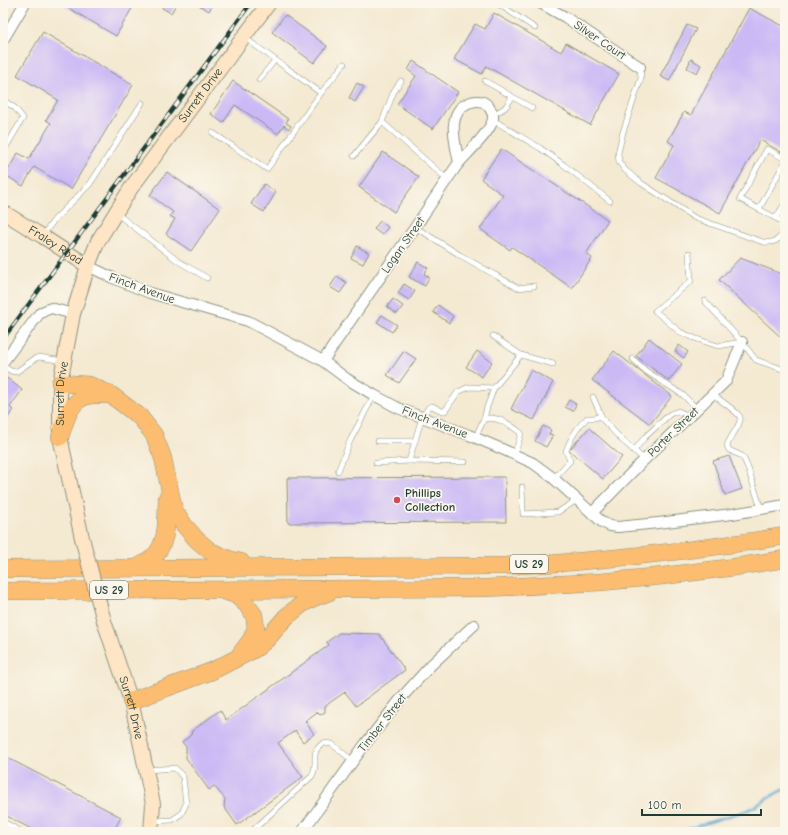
<svg xmlns="http://www.w3.org/2000/svg" width="788" height="835" viewBox="0 0 788 835" font-family="'Comic Neue',sans-serif">
  <style>
    .lines { fill: none; stroke-linecap: round; stroke-linejoin: round }
    .stream { stroke: #57a6d1; stroke-width: 2.5 }
    .building { fill: #cab9f5 }
    .lane-casing { stroke: #8a9382; stroke-width: 6 }
    .street-casing { stroke: #8a9382; stroke-width: 12 }
    .secondary-casing { stroke: #8a9382; stroke-width: 16 }
    .highway-casing { stroke: #8a9382; stroke-width: 18 }
    .lane { stroke: #fff; stroke-width: 5 }
    .street { stroke: #fff; stroke-width: 10 }
    .secondary { stroke: #fee5c5; stroke-width: 14 }
    .highway { stroke: #fcbd6f; stroke-width: 17 }
    .rail-casing { stroke: #1f3d34; stroke-width: 4 }
    .rail { stroke: #fbf7ec; stroke-width: 2.5; stroke-dasharray: 8; stroke-linecap: butt }
    .secondary-bridge-casing { stroke: #8a9382; stroke-width: 16; stroke-linecap: butt }
    .secondary-bridge { stroke: #fee5c5; stroke-width: 14 }
    .poi-dot { fill: #d1495b; stroke: #fbf7ec; stroke-width: 1.5 }
    .labels { text-anchor: middle; dominant-baseline: central; stroke-width: 3.5; stroke-linejoin: round; paint-order: stroke }
    .shield { fill: #fbf7ec; stroke: #61756b; stroke-width: 1 }
    .shield-label { font-size: 11px; font-weight: bold; fill: #1f3d34 }
    .street-label { font-size: 12px; fill: #1f3d34; stroke: #fbf7ec }
    .poi-label { font-size: 12px; font-weight: bold; fill: #1f3d34; stroke: #fbf7ec; text-anchor: start }
  </style>
  <rect width="100%" height="100%" fill="#fbf7ec"/>
  <filter id="ink" filterUnits="userSpaceOnUse"><feTurbulence type="fractalNoise" baseFrequency=".025" numOctaves="2"/><feDisplacementMap in="SourceGraphic" scale="8" xChannelSelector="R" yChannelSelector="G"/><feConvolveMatrix kernelMatrix="1 2 1 2 8 2 1 2 1" color-interpolation-filters="sRGB"/></filter>
  <filter id="wash" filterUnits="userSpaceOnUse"><feTurbulence type="fractalNoise" baseFrequency=".012" numOctaves="4" result="noise"/><feDisplacementMap in="SourceGraphic" scale="16" xChannelSelector="R" yChannelSelector="G"/><feGaussianBlur stdDeviation="0.9" result="paint"/><feColorMatrix in="noise" values="0 0 0 0 0 0 0 0 0 0 0 0 0 0 0 0 0 1.4 0 .05"/><feComposite in="paint" operator="in"/></filter>
  <g filter="url(#wash)">
    <rect width="100%" height="100%" fill="#f4e9d1"/>
    <g class="lines">
      <path class="stream" d="M678,832L748,810C761,804 772,794 785,789"/>
    </g>
    <g id="blocks">
      <g class="building">
        <path d="M67,3H135L116,36L65,6Z"/>
        <path d="M165,3H177L171,13L162,8Z"/>
        <path d="M195,3H214L209,11Z"/>
        <path d="M749,8L785,27V150L783,153L760,140L720,213L656,178L674,145L668,141L684,112L691,115Z"/>
        <path d="M494,13L561,52L566,43L619,74L590,125L486,66L482,74L454,59L475,24L485,29Z"/>
        <path d="M285,15L327,46L314,63L272,32Z"/>
        <path d="M687,25L696,29L669,81L660,76Z"/>
        <path d="M43,32L133,85L71,189L34,167L23,186L5,175L18,153L29,159L51,123L46,120L58,100L17,75Z"/>
        <path d="M691,59L701,65L697,73L687,68Z"/>
        <path d="M413,61L458,92L433,129L397,104L416,76L408,70Z"/>
        <path d="M233,81L288,119L286,123L291,126L289,129L284,125L278,134L235,105L223,123L211,114Z"/>
        <path d="M357,83L364,87L355,102L349,98Z"/>
        <path d="M501,149L608,220L586,254L592,258L572,288L512,247L510,250L480,229L503,195L481,179Z"/>
        <path d="M383,152L419,177L394,212L359,187Z"/>
        <path d="M167,172L220,209L191,251L166,234L175,219L170,216L173,212L150,195Z"/>
        <path d="M264,184L276,192L264,212L251,204Z"/>
        <path d="M380,221L388,227L382,235L374,229Z"/>
        <path d="M357,246L369,253L363,264L351,258Z"/>
        <path d="M740,258L785,275V341L719,280Z"/>
        <path d="M418,262L428,268L424,274L429,277L425,286L409,277Z"/>
        <path d="M337,276L347,283L340,293L330,287Z"/>
        <path d="M404,284L415,291L409,300L398,293Z"/>
        <path d="M393,299L403,306L397,314L387,307Z"/>
        <path d="M438,305L453,316L449,323L433,312Z"/>
        <path d="M382,315L397,325L392,332L377,322Z"/>
        <path d="M649,338L682,364L669,381L636,356Z"/>
        <path d="M679,345L688,352L684,358L675,351Z"/>
        <path d="M404,351L416,359L399,383L387,375Z"/>
        <path d="M477,351L492,362L482,377L466,367Z"/>
        <path d="M614,351L672,396L650,424L592,380Z"/>
        <path d="M531,370L553,382L534,420L511,409Z"/>
        <path d="M7,378L22,390L10,407L13,410L6,420L3,418V384Z"/>
        <path d="M569,400L576,404L573,411L565,407Z"/>
        <path d="M543,426L551,430L549,434L553,435L546,447L535,441Z"/>
        <path d="M589,428L622,457L603,479L569,450Z"/>
        <path d="M729,456L742,489L725,495L713,461Z"/>
        <path d="M505,477L506,522L288,523L287,478Z"/>
        <path d="M339,633L379,634L405,670L356,706L345,692L325,706V712L320,715L317,712L305,721L314,734L303,742L296,732V730L278,743L303,777L237,825L224,807L225,799L214,786L209,790L186,758V747L182,742L191,735L192,731L220,710L226,720L329,645L327,642Z"/>
        <path d="M4,756L121,817L113,832H37L3,814V759Z"/>
      </g>
    </g>
  </g>
  <g filter="url(#ink)">
    <use href="#blocks" fill-opacity="0" stroke="#8a9382" stroke-width="1"/>
    <g class="lines">
      <defs>
        <g id="lane">
          <path d="M497,3L535,28"/>
          <path d="M640,67L641,78L623,132L618,153L619,162L625,170L641,183L695,218L763,242C775,243 778,241 785,231"/>
          <path d="M259,80L275,60"/>
          <path d="M485,81L532,108"/>
          <path d="M321,93L344,64"/>
          <path d="M3,100L15,108L23,118L6,147"/>
          <path d="M492,114C504,110 506,108 512,97"/>
          <path d="M493,120L540,148L564,165L610,201"/>
          <path d="M382,122L394,91L401,81"/>
          <path d="M213,133L267,169L321,93L245,38"/>
          <path d="M354,156L382,122L448,180"/>
          <path d="M785,159L767,149L740,199L785,223"/>
          <path d="M759,209L785,162"/>
          <path d="M116,213L178,261L207,278"/>
          <path d="M776,218L785,203"/>
          <path d="M415,227L460,255L518,288L534,286"/>
          <path d="M43,235L55,219L90,184L142,103"/>
          <path d="M689,253L691,281L655,311L680,332L694,338L718,346L742,342"/>
          <path d="M705,301L742,342L756,360L785,370"/>
          <path d="M521,355L553,364"/>
          <path d="M633,359L646,371L683,395L697,409"/>
          <path d="M3,366L11,371L16,372L36,358L39,357L63,361"/>
          <path d="M712,394C718,399 737,411 740,417C741,420 739,423 738,426C734,433 729,439 727,446L729,450L742,456L744,459L748,468L761,509"/>
          <path d="M593,397L603,420L622,440L645,460"/>
          <path d="M484,419L487,407L494,388L521,355L493,336"/>
          <path d="M475,438L484,419C497,415 511,425 521,433L518,444L514,454"/>
          <path d="M378,441H415"/>
          <path d="M634,451L645,437L670,414L678,411L685,414L688,418"/>
          <path d="M465,462L409,461L422,417L429,407L432,406L442,411H445L458,392L469,387L494,388"/>
          <path d="M376,463L409,461"/>
          <path d="M338,471L350,441L374,395"/>
          <path d="M554,478L570,461L566,451C572,436 575,430 587,418H594L601,416"/>
          <path d="M522,487L523,514L558,512L577,500"/>
          <path d="M147,770L175,768L183,777L186,804L181,814L172,820L153,821"/>
          <path d="M3,822L22,832"/>
          <path d="M251,832L312,776C314,772 315,767 315,763C315,752 314,751 323,743L332,744L353,761"/>
        </g>
        <g id="street">
          <path d="M540,3L565,17L640,67"/>
          <path d="M3,40L25,3"/>
          <path d="M88,266L113,278L150,293L248,321L323,361L347,379L374,395L398,408L469,435L502,449L533,463L552,477L602,522L610,526L618,527L658,523L732,514L785,505"/>
          <path d="M323,361C353,317 383,273 414,229C428,208 443,185 458,164C467,153 491,132 493,119C494,113 488,104 483,102C478,100 473,101 468,103C445,113 456,146 459,163"/>
          <path d="M3,362L39,314L44,311L51,308L73,314"/>
          <path d="M592,513L639,465L726,381L742,342"/>
          <path d="M302,832L366,743L403,696L431,665L474,625"/>
        </g>
        <g id="secondary">
          <path id="s1" d="M3,212L42,236L88,266"/>
          <path id="s2" d="M82,538L60,437V383L73,314L88,266L98,241L131,188L269,3"/>
          <path id="s3" d="M104,621L131,701L140,741L153,804L151,832"/>
        </g>
        <g id="highway">
          <path d="M60,383L89,385L111,395L140,417L154,435L163,458L174,510L184,525L196,539L210,551L231,560L241,562"/>
          <path d="M60,437C65,422 70,400 87,396C94,394 102,395 110,395"/>
          <path d="M136,568C141,565 148,562 152,558C169,544 166,518 167,498"/>
          <path d="M3,569L505,566C531,564 556,564 582,561C650,555 718,547 785,536"/>
          <path d="M3,591L486,588L601,582L663,576L735,567L785,559"/>
          <path d="M223,591L236,595L246,604L254,615L256,628L251,640L241,653"/>
          <path d="M131,701L212,671L255,649L267,639L286,617L302,604L313,598L329,592"/>
        </g>
      </defs>
      <use href="#lane" class="lane-casing"/>
      <use href="#street" class="street-casing"/>
      <use href="#secondary" class="secondary-casing"/>
      <use href="#highway" class="highway-casing"/>
      <use href="#lane" class="lane"/>
      <use href="#street" class="street"/>
      <use href="#secondary" class="secondary"/>
      <use href="#highway" class="highway"/>
      <defs>
        <path id="rail" d="M3,339L251,3"/>
      </defs>
      <use href="#rail" class="rail-casing"/>
      <use href="#rail" class="rail"/>
      <defs>
        <path id="secondary-bridge" d="M82,538L104,621"/>
      </defs>
      <use href="#secondary-bridge" class="secondary-bridge-casing"/>
      <use href="#secondary-bridge" class="secondary-bridge"/>
    </g>
  </g>
  <circle class="poi-dot" cx="397" cy="500" r="4"/>
  <g class="labels">
    <g class="shield">
      <rect x="510" y="555" width="38" height="18" rx="3"/>
      <rect x="90" y="581" width="38" height="18" rx="3"/>
    </g>
    <g class="shield-label">
      <text x="529" y="564">US 29</text>
      <text x="109" y="590">US 29</text>
    </g>
    <g class="street-label">
      <text transform="translate(600 40) rotate(34)">Silver Court</text>
      <text stroke="none"><textPath href="#s2" startOffset="483">Surrett Drive</textPath></text>
      <text stroke="none"><textPath href="#s1" startOffset="62">Fraley Road</textPath></text>
      <text transform="translate(403 245) rotate(-55)">Logan Street</text>
      <text transform="translate(142 288) rotate(20)">Finch Avenue</text>
      <text stroke="none"><textPath href="#s2" startOffset="147">Surrett Drive</textPath></text>
      <text transform="translate(435 422) rotate(21)">Finch Avenue</text>
      <text transform="translate(673 432) rotate(-44)">Porter Street</text>
      <text stroke="none"><textPath href="#s3" startOffset="91">Surrett Drive</textPath></text>
      <text transform="translate(382 723) rotate(-52)">Timber Street</text>
    </g>
    <g class="poi-label">
      <text x="405" y="493">Phillips<tspan x="405" dy="14">Collection</tspan></text>
    </g>
  </g>
  <rect width="788" height="835" fill="none" stroke="#fbf7ec" stroke-width="16"/>
  <path d="M642 809v6h119v-6" fill="none" stroke="#1f3d34" stroke-width="2"/>
  <text x="648" y="809" font-size="12" fill="#1f3d34" stroke="#fbf7ec" stroke-width="3" paint-order="stroke">100 m</text>
</svg>
